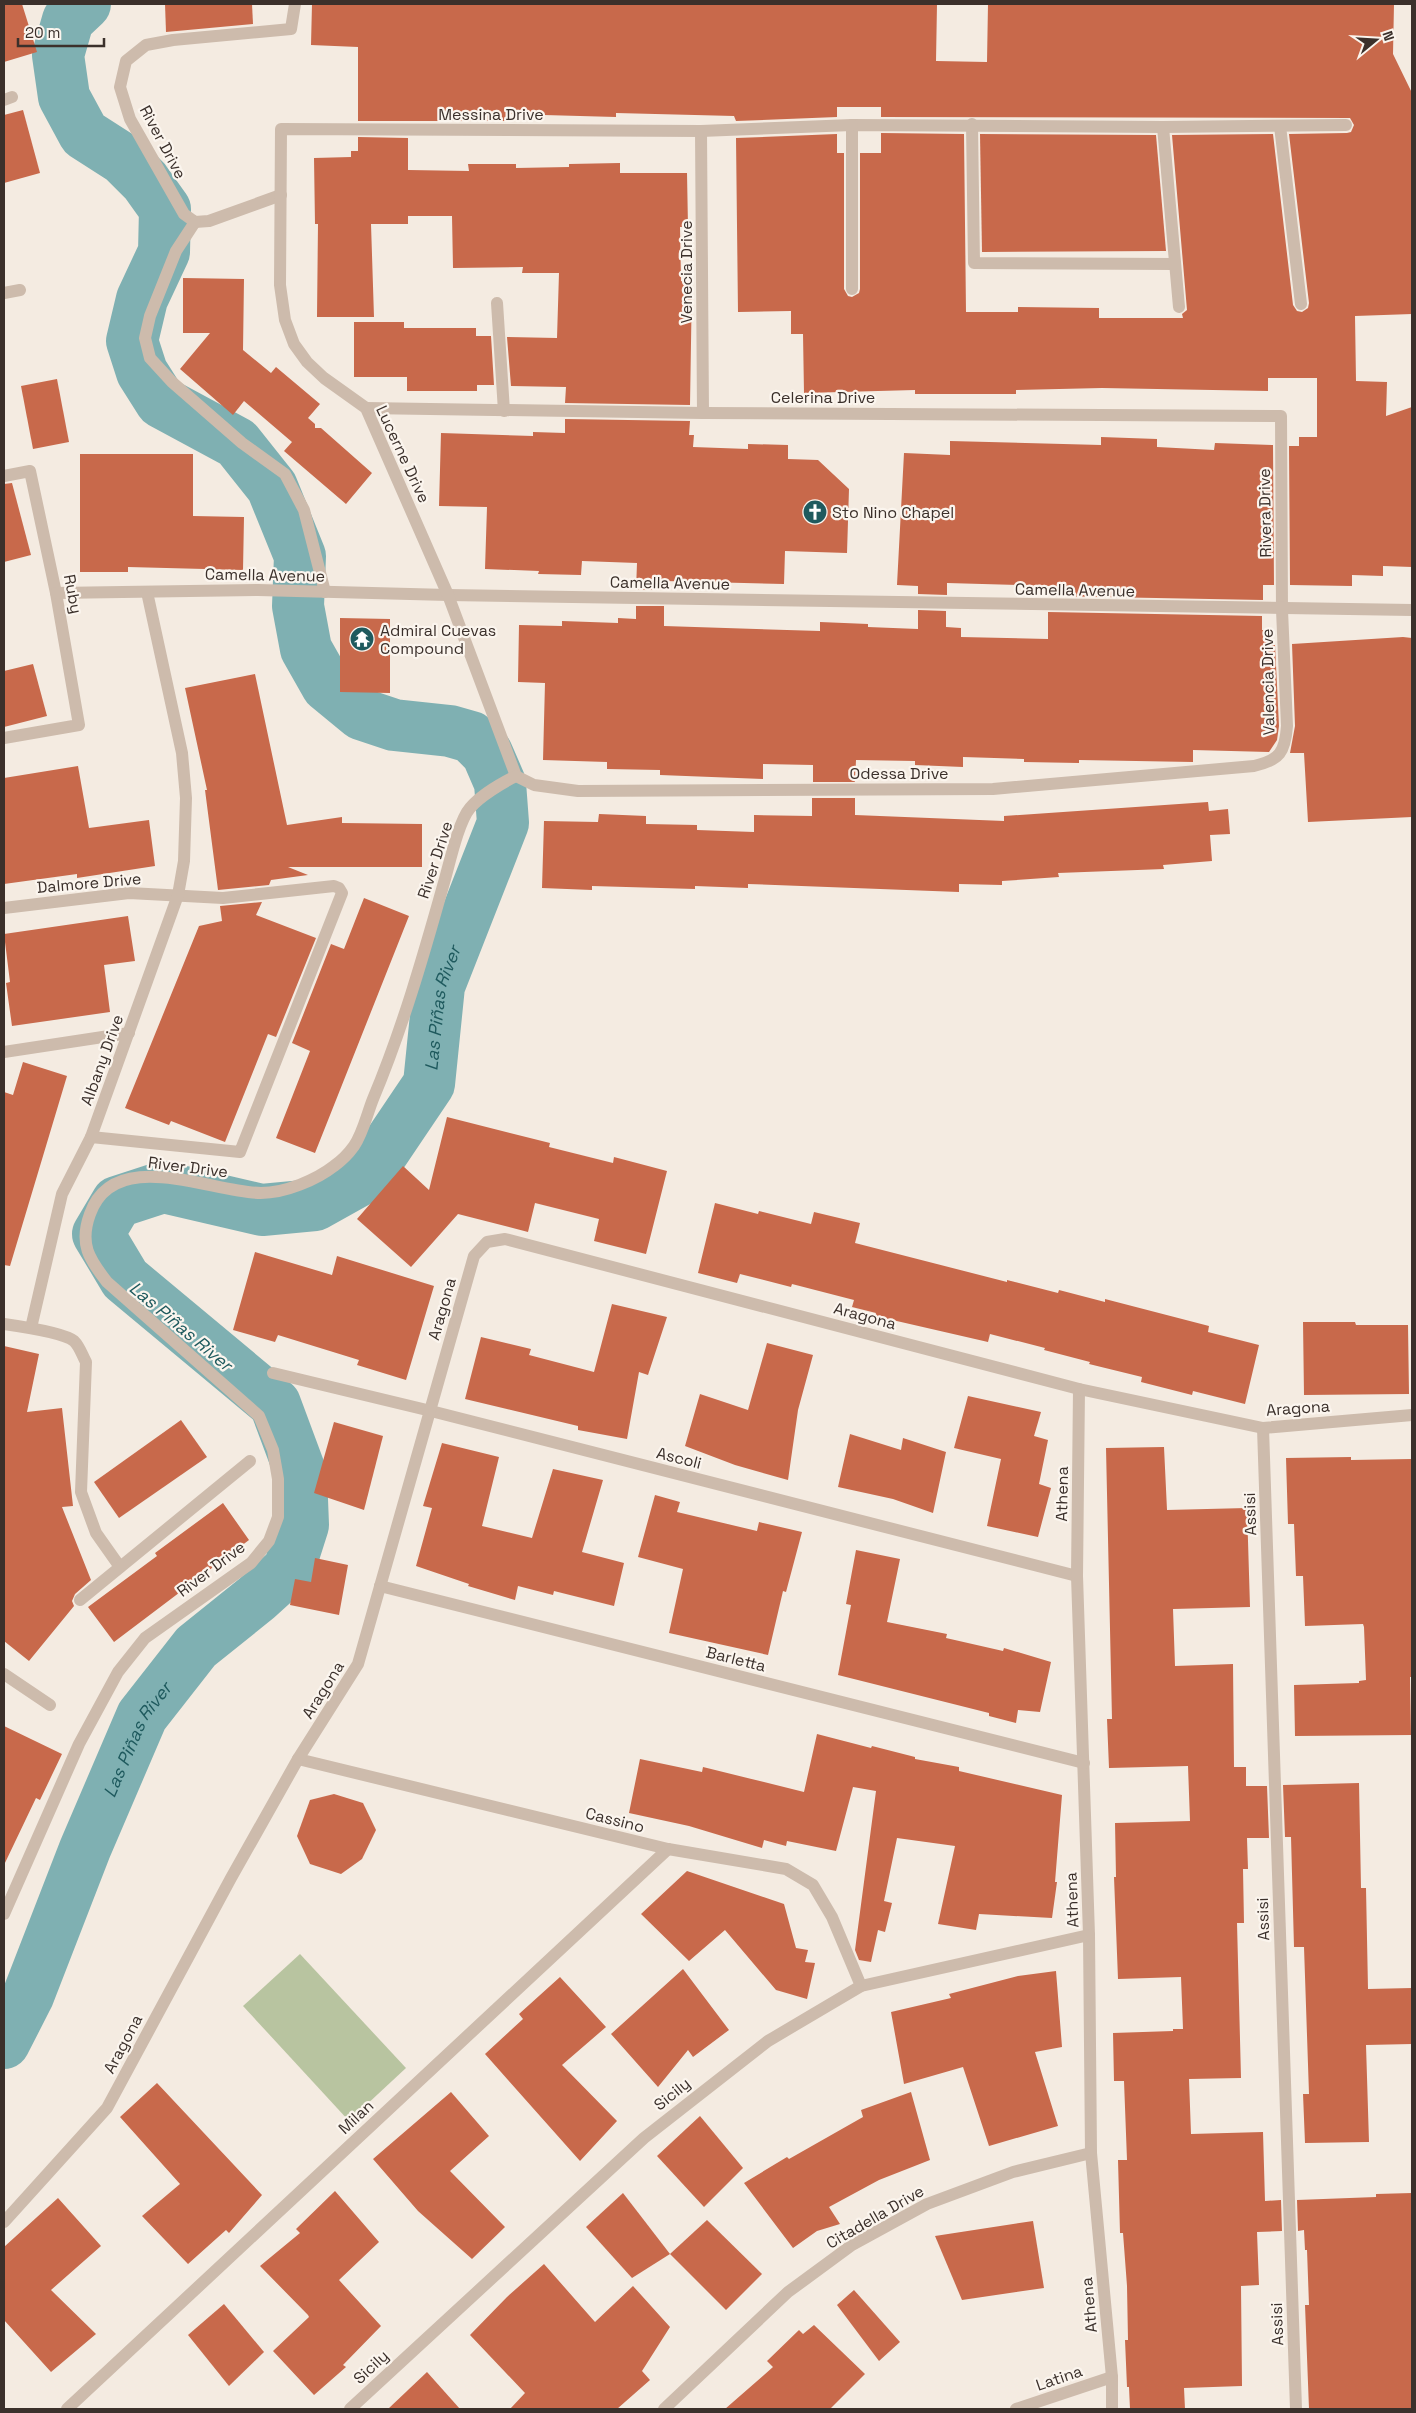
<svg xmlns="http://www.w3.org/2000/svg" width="1416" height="2413" viewBox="0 0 1416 2413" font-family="'Space Grotesk',sans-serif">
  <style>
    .green { fill: #b8c4a0 }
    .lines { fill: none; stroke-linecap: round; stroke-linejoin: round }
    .river { stroke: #7fb0b2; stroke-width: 52 }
    .building { fill: #c8694b }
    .minor { stroke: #cdbbac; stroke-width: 12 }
    .labels { text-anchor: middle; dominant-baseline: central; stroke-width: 4.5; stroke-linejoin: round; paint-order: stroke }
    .street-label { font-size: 16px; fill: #3b302b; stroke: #fbf5ee }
    .poi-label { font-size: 16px; fill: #3b302b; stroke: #fbf5ee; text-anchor: start }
    .water-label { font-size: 18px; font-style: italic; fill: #1f5a5e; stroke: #fbf5ee }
  </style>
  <rect width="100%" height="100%" fill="#f4ebe1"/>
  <path class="green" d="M300,1954L406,2068L349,2121L243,2006Z"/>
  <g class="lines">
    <path class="river" id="s1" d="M4,2043L28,1996L85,1849L142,1716L196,1647L257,1598L289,1569L303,1525L301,1474L275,1404L125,1279L98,1234L117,1202L163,1187L262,1210L315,1205L367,1176L429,1084L439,986L503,823L500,783L487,753L471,737L450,731L394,725L361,714L327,686L306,649L298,606L300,556L272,487L237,443L161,402L142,372L132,341L142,299L164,252L165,209L145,181L123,159L84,134L64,97L58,55L68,20L85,4"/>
  </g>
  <g class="building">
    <path d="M4,4H22L37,52L4,62Z"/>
    <path d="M165,4H252L253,24L166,32Z"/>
    <path d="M312,4H937L936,61L987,62L988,4H1394L1393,54L1412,93V314L1355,316L1356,381L1387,382L1386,416L1412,407V567L1383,566V576L1352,575V586L1290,585L1289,446H1299V437H1317V378H1268V391L1102,388L1016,390V394H915V390L804,393L803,334H791V311L738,312L736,138L837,134V153H844V289L848,296L852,297L859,293L860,289V153H881V133L964,134L966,312H1018V307L1099,308V318H1183L1182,314L1187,310L1172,135L1273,134L1293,305L1297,311L1302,312L1308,308L1309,303L1289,134L1347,133L1351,132L1354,125L1350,118L881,117V107H837V117L736,121L734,116L616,113V117L506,114V121H358V47L311,45Z"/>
    <path d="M23,110L40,173L4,183V115Z"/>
    <path d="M980,134L1156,135L1166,251L982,252Z"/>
    <path d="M358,137L408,138V170L469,171L468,164H516V168L569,167V164L620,163V173H687L688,227H680L681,281H692L690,405L565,403L566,387L511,386L507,337L557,338L559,273H522L523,267L453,268L452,216H408V224H371L374,317H317L318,224H315L314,158L351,157V151H358Z"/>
    <path d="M183,278L244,279L243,350L271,373L276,367L320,404L308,418L315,424V428H321L372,473L346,504L284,451L292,442L244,401L233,415L180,369L210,333H183Z"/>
    <path d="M354,322H404V328H476V336H491L494,385H477V391H407V377H354Z"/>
    <path d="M57,379L69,442L33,449L21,386Z"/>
    <path d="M565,419L690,421L689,435H694L693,447L748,449V444L788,445V459L818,460L849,489L847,553L785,551L784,584L664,581V590H636L637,563L582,561L581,575L538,574L539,571L485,569L487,507L439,506L441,433L533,436V432L565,433Z"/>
    <path d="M1101,437L1157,439V447L1214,450L1215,443L1273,445L1274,585H1263V600L1049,596V586L947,583V595L918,594V586L897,585L904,453L950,455V441L1101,445Z"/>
    <path d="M80,454H193V516L244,517L243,570L128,567V572H80Z"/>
    <path d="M12,483L31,555L4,562V484Z"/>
    <path d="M636,606H664V626L820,631V622L868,624V627L918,629V610L946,611V627L961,628V637L1048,639V612L1262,616V630H1268L1267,645H1275L1279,726L1277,740L1269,752L1193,750V762L1079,760V763L1024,762V759L963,757V767L915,765V761L856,760L855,782H813V765L763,764V779L660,775V770L607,769V762L543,760L545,683L518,682L519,625L562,626V621L618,623V618L636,619Z"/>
    <path d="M340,618L390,619V693L340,692Z"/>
    <path d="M1403,637L1412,638V817L1308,822L1304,753H1290L1295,726L1292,644Z"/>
    <path d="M33,664L47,716L4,727V671Z"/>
    <path d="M255,674L287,825L342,817V823L422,824V867H288L308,875L271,880L269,885L218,890L205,790H207L185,688Z"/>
    <path d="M78,766L89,828L149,820L155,866L77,878V874L4,884V778Z"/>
    <path d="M812,798H855V815L1004,821V816L1208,802L1209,811L1228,809L1230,834L1210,835L1212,861L1163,865L1164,869L1058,873L1059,877L1002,881V885L959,884V892L748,884V888L695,886V889L592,886V890L542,888L544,821L598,822L599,814L646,816V824L697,825V830L754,832V815L812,816Z"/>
    <path d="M364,898L409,916L315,1153L276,1138L310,1051L292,1043L331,944L344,949Z"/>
    <path d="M262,902L256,915L316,938L276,1037L268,1034L225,1142L171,1121L169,1125L125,1108L199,926L222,921L220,906Z"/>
    <path d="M128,916L135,961L104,965L110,1012L12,1026L6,983L10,982L4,934Z"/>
    <path d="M23,1062L67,1076L10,1266L4,1265V1092L13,1095Z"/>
    <path d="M447,1117L550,1143L549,1147L613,1163L614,1157L667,1171L646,1254L594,1241L599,1219L535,1203L528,1232L458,1214L411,1267L357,1219L403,1166L429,1190Z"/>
    <path d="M715,1203L758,1214L759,1211L811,1224L814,1212L860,1223L855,1243L1007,1282V1280L1058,1293L1059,1290L1105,1302V1299L1209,1326L1208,1332L1259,1345L1245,1404L1193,1391L1192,1395L1141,1382L1142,1377L1089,1364L1090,1362L1044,1350L1045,1348L990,1334L988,1342L875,1316L876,1313L852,1307L854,1300L792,1284L791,1287L740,1274L737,1283L698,1273Z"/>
    <path d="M255,1252L332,1275L337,1256L434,1286L406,1380L357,1365L359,1360L278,1335L275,1342L233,1330Z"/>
    <path d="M612,1304L667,1317L648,1375L639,1372L627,1439L578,1430V1426L465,1399L481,1337L531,1349L529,1355L594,1372Z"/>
    <path d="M1303,1322H1355L1356,1325H1408L1409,1394L1304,1395Z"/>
    <path d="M767,1343L813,1355L798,1410L788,1480L735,1465L685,1446L700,1394L748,1410Z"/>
    <path d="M4,1346L39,1354L27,1412L62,1408L73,1506L62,1507L91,1580L75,1594L72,1601L74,1606L29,1661L4,1641Z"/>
    <path d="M968,1396L1041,1412L1034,1436L1048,1440L1039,1484L1051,1488L1038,1537L987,1526L1001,1459L954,1448Z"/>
    <path d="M181,1420L207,1457L119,1518L94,1482Z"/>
    <path d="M334,1422L383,1436L364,1510L314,1493Z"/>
    <path d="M850,1434L901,1450L903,1438L946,1452L933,1513L893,1499L838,1487Z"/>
    <path d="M442,1443L499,1457L482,1526L532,1538L553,1469L603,1480L582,1552L624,1563L614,1606L554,1591L553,1595L518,1586L515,1600L468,1586L469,1584L416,1566L432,1508L423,1506Z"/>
    <path d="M1164,1447L1167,1510L1247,1508L1250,1607L1173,1609L1175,1666L1233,1664L1234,1767H1246V1786H1267L1269,1838H1247L1248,1869H1243L1244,1923H1237L1241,2078L1189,2079L1191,2134L1263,2132L1265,2201L1281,2200L1282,2231L1257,2232L1259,2285L1241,2286L1242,2386L1184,2388L1185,2409H1130L1129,2387H1127L1125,2340H1128L1127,2286L1123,2233H1120L1118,2160H1127L1124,2081H1114L1113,2033L1173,2031V2029H1183L1181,1977L1118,1979L1114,1877H1116L1115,1823L1190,1821L1188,1766L1109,1768L1107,1719H1112L1106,1448Z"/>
    <path d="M1351,1457V1460L1412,1459V1677H1410L1411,1735L1295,1736L1294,1685L1359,1683V1681L1366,1680L1364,1627L1363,1624L1305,1626L1303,1576H1296L1294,1524H1288L1286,1458Z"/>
    <path d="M655,1495L680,1502L677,1512L757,1531L759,1522L802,1532L786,1592L783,1591L768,1655L669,1633L683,1569L638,1557Z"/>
    <path d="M223,1503L249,1540L114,1642L88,1607L157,1556L155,1553Z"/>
    <path d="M856,1550L900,1559L887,1622L947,1634L946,1638L1003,1651L1004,1648L1051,1662L1040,1712L1018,1710L1016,1723L989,1716V1713L838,1675L851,1605L846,1604Z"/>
    <path d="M315,1558L348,1565L339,1615L290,1605L295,1579L311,1582Z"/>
    <path d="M4,1726L62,1754L40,1800L36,1798L4,1865Z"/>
    <path d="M817,1734L871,1748L872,1746L915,1757V1759L959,1767V1771L1062,1795L1055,1882H1057L1052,1918L979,1914L976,1930L938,1924L955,1846L897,1838L884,1901L892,1903L885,1932L878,1930L871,1962L859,1960L855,1950L876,1791L853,1787L836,1851L787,1841L786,1846L764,1840L762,1848L689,1826L629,1813L640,1759L702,1772L703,1767L804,1792Z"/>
    <path d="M1359,1783L1361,1888H1366L1368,1989L1412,1988V2044L1366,2045L1369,2142L1305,2143L1303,2094H1309L1304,1947H1294L1291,1837H1285L1283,1785Z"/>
    <path d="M334,1794L363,1803L376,1830L362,1859L341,1874L310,1864L297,1836L310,1800Z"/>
    <path d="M687,1871L784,1904L796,1948L808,1950L805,1962L815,1963L807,1999L776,1990L725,1930L689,1961L641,1914Z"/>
    <path d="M683,1969L729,2030L693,2057L688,2050L658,2087L611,2034Z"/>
    <path d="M1056,1971L1062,2047L1035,2052L1058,2126L989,2146L963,2067L904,2084L891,2012L951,1998L949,1994L1018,1976Z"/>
    <path d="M560,1977L606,2027L562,2065L617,2121L580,2161L485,2054L523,2019L519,2014Z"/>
    <path d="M157,2083L262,2195L229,2233L226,2230L188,2264L142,2216L180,2184L120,2117Z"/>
    <path d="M451,2092L489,2136L450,2171L505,2227L472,2259L418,2211L373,2159Z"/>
    <path d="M911,2092L930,2160L879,2180L829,2207L840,2224L817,2231L793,2248L744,2183L787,2157L789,2159L863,2117L861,2110Z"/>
    <path d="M700,2116L743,2168L704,2207L657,2156Z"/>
    <path d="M335,2191L379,2242L339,2280L381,2326L343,2365L346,2367L314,2395L273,2351L309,2317L308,2315L260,2266L300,2233L296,2229Z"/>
    <path d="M623,2193L670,2254L632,2278L586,2227Z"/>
    <path d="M1412,2193V2409H1309L1305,2305H1309L1307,2250H1305L1304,2230L1298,2231L1297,2200L1376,2197V2194Z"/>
    <path d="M58,2198L101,2246L51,2290L96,2334L51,2372L4,2320V2247Z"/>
    <path d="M707,2220L762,2274L726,2310L670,2254Z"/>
    <path d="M1033,2221L1044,2288L962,2300L935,2236Z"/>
    <path d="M544,2264L595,2322L633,2286L670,2327L642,2371L650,2380L617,2409H510L525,2393L470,2335L507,2297Z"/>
    <path d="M854,2290L900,2342L879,2361L837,2305Z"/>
    <path d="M224,2304L264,2352L229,2386L188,2335Z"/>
    <path d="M814,2325L865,2374L830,2409H725L773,2367L767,2361L799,2330L803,2334Z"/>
    <path d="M427,2372L460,2409H388Z"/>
  </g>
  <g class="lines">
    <g class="minor">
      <path d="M4,100L12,97"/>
      <path d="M972,124L974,263L1175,264"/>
      <path d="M1280,126L1301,304"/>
      <path d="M1163,127L1179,307"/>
      <path d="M701,131L703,413"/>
      <path d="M281,195L209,221L195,222L184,214L130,119L120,87L126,61L146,45L173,40L291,29L295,4"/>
      <path d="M195,222L176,251L150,316L145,338L150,358L172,382L242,443L285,474L304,510L325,592"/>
      <path d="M852,289V125L1163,127L1346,125"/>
      <path d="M4,293L20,290"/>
      <path d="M497,303L504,411"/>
      <path d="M366,408L703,413L1281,416L1282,610L1287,726C1285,752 1280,760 1254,766L993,789L578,791L534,785L516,776"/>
      <path d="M4,476L30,471L56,593L79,725L4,738"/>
      <path d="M56,593L258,590L448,595L1412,610"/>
      <path d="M516,776L448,595L366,408L324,378L307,362L294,344L285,320L280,285L281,129L701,131L852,125"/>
      <path d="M4,908L129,893L223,898L334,886L339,888L342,893L240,1152L91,1137"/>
      <path d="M4,1052L129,1033"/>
      <path d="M4,1324C18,1326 64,1333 74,1341C80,1347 82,1355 86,1362L81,1492L96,1533L120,1567"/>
      <path d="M31,1328L62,1194L91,1137L178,895L184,861L186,798L182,753L147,592"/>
      <path d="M273,1373L431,1411L1077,1576"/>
      <path d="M1079,1389L1077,1576L1089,1935L1091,2153L1112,2377V2409"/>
      <path d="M1263,1428L1296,2409"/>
      <path d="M380,1586L1084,1763"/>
      <path d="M80,1600L250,1461"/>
      <path d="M4,1674L50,1705"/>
      <path d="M298,1759L668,1849L786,1869L813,1885L832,1917L861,1986"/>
      <path d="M4,1914L79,1744L118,1672L145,1638L251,1563L269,1541L278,1517V1479L273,1450L259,1416L107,1282C89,1259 79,1244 90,1214C114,1145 212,1193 261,1193C285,1193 316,1180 334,1166C341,1161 349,1153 354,1146C363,1133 367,1114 373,1099C402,1030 423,957 443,886C449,866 458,822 470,808C480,796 502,783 516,776"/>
      <path d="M4,2222L107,2108L231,1878L298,1759L358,1664L474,1256L487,1242L505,1239L1079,1389L1263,1428L1412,1415"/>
      <path d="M67,2409L668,1849"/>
      <path d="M350,2409L644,2138L768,2041L861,1986L1089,1935"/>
      <path d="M664,2409L788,2292L852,2245L927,2204L1013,2172L1091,2153"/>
      <path d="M1016,2409L1112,2377"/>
    </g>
  </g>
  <defs>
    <symbol id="church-disc" viewBox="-11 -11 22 22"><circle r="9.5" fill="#1f5a5e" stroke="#fbf5ee"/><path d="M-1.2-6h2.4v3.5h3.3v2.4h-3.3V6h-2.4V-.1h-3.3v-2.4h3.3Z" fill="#fff"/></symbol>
    <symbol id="temple-disc" viewBox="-11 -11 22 22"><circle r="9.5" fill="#1f5a5e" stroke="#fbf5ee"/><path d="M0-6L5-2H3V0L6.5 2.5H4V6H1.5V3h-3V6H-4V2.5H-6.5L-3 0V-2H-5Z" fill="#fff"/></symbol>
  </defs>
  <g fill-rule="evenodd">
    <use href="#church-disc" x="801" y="498" width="28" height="28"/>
    <use href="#temple-disc" x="348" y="625" width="28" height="28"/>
  </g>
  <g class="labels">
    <g class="street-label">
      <text x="491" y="114">Messina Drive</text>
      <text transform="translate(163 142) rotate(62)">River Drive</text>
      <text transform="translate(686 272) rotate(-90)">Venecia Drive</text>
      <text x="823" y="397">Celerina Drive</text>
      <text transform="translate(403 454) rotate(65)">Lucerne Drive</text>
      <text transform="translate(1265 513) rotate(-91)">Rivera Drive</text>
      <text transform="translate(265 575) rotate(1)">Camella Avenue</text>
      <text transform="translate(670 583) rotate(1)">Camella Avenue</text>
      <text transform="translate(1075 590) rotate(1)">Camella Avenue</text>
      <text transform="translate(73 594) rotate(79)">Ruby</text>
      <text transform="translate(1268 682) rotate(-91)">Valencia Drive</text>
      <text x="899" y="773">Odessa Drive</text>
      <text transform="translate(435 860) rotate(-72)">River Drive</text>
      <text transform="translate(89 883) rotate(-5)">Dalmore Drive</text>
      <text transform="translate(102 1060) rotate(-70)">Albany Drive</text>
      <text transform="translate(188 1167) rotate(7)">River Drive</text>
      <text transform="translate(442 1309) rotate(-74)">Aragona</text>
      <text transform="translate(865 1316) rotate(15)">Aragona</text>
      <text transform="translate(1298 1408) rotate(-4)">Aragona</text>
      <text transform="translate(679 1458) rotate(14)">Ascoli</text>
      <text transform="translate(1062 1494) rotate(-89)">Athena</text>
      <text transform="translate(1250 1514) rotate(-92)">Assisi</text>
      <text transform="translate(211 1569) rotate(-37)">River Drive</text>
      <text transform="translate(736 1659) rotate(14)">Barletta</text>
      <text transform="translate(323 1690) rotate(-58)">Aragona</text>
      <text transform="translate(615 1820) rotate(14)">Cassino</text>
      <text transform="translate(1072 1900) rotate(-92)">Athena</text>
      <text transform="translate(1263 1919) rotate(-92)">Assisi</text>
      <text transform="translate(123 2044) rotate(-62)">Aragona</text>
      <text transform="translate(672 2094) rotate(-39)">Sicily</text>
      <text transform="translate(356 2117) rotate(-43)">Milan</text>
      <text transform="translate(875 2217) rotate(-30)">Citadella Drive</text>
      <text transform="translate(1089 2305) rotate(-95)">Athena</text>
      <text transform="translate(1277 2324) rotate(-92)">Assisi</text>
      <text transform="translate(371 2367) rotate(-43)">Sicily</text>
      <text transform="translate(1059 2378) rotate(-19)">Latina</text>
    </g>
    <g class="poi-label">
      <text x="832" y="512">Sto Nino Chapel</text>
      <text x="380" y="630">Admiral Cuevas<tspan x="380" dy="18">Compound</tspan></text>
    </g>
    <g class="water-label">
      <text stroke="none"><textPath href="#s1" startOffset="1472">Las Piñas River</textPath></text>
      <text transform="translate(181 1326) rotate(40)">Las Piñas River</text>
      <text stroke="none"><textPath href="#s1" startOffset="332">Las Piñas River</textPath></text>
    </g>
  </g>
  <rect width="1416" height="2413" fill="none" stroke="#3b302b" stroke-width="10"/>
  <g transform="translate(1376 40) rotate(72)" stroke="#fbf5ee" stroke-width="4" paint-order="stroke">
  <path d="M0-4L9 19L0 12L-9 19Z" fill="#3b302b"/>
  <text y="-8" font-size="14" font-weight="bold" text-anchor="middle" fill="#3b302b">N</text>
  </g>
  <path d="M18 38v8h86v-8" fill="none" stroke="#3b302b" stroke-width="2.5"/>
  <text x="25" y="38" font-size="15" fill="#3b302b" stroke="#fbf5ee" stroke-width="4" paint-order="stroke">20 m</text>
</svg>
